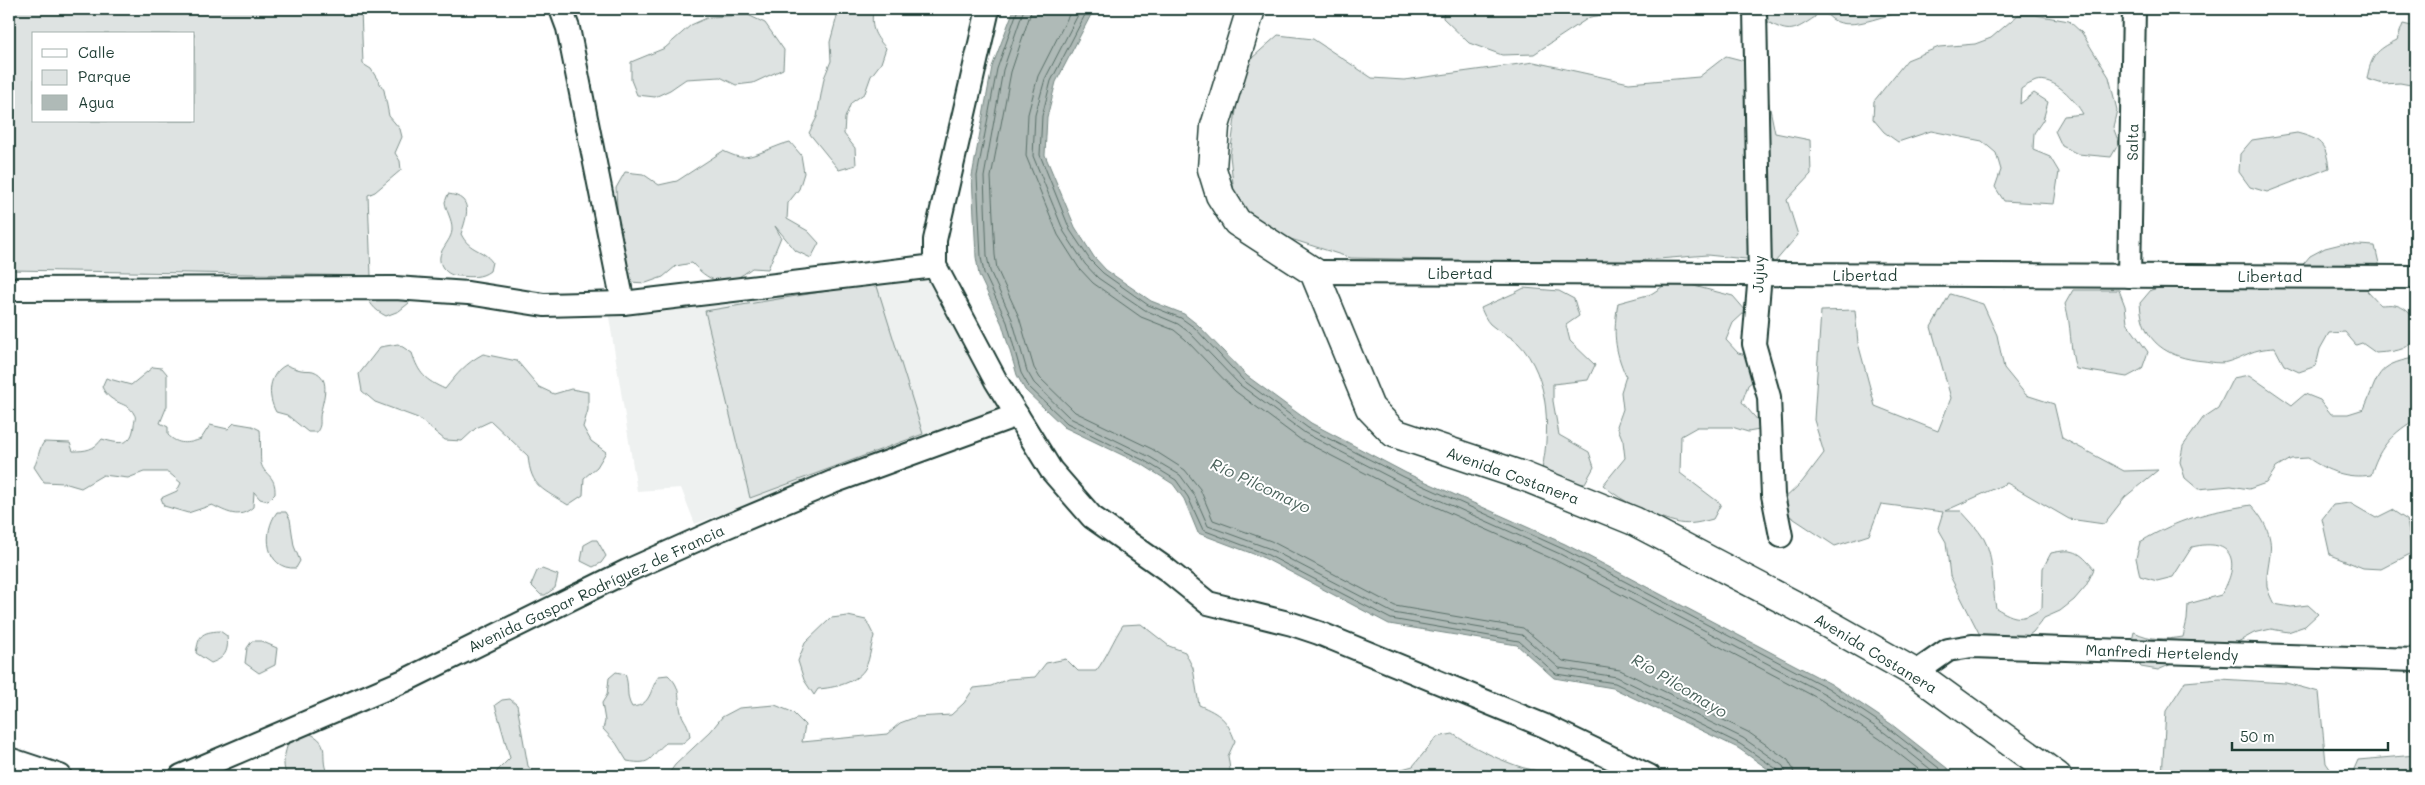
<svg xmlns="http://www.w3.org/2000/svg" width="2425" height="785" viewBox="0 0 2425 785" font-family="Mali,sans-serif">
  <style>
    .built { fill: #eef1f0 }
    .green { fill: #dee3e2; stroke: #7e908b; fill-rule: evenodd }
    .water { fill: #afbab7; stroke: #758883 }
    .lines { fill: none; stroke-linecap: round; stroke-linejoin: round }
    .shore { stroke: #596f68; stroke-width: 1 }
    .minor-casing { stroke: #1f3d34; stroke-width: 26 }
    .tertiary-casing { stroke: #1f3d34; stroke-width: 31 }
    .minor { stroke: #fff; stroke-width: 22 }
    .tertiary { stroke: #fff; stroke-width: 28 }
    .labels { text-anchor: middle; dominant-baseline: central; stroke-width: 4; stroke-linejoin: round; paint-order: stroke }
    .street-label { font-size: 15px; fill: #1f3d34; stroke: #fff }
    .water-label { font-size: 16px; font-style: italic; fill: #4a625b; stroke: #fff }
  </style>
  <rect width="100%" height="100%" fill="#fff"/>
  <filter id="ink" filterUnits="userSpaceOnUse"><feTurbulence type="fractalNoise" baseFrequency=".02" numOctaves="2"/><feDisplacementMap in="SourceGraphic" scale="10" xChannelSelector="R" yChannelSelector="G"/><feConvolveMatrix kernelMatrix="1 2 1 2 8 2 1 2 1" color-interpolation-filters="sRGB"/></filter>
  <g filter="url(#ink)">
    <path class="built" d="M928,274L999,411L695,524L681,488L637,491L608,311Z"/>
    <g class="green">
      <path d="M9,9H361L363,64L371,69L384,90L389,116L400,129L402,137L395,153L400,161L401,170L375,192L368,195L371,276L9,270ZM34,34H194V121H34Z"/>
      <path d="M839,9H873C871,27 873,34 886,48L881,63L871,76L865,93L851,103L845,118L844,134L855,148L856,165L839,170L809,133L817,117L824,78L831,61L830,42Z"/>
      <path d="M1444,9H1628L1623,12L1590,17L1534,54L1502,55L1469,43L1443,18Z"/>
      <path d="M1767,9H1816L1815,17C1794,31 1790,34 1768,22Z"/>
      <path d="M1823,9H1928L1924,14C1913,14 1900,12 1890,15C1868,20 1838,35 1823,9Z"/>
      <path d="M748,15L765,23L784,50L783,69L753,83L736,85L720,77L686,79L670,90L655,97L637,95L631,80V62L665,48L691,25L709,17Z"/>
      <path d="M2018,15H2035L2069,21L2082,33L2109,77L2117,110L2113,127L2119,143L2111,157L2078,154L2062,146L2055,131L2064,116L2083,114C2075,100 2054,76 2036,81C2031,83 2025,86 2021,89L2020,104L2034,93L2048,102L2043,120L2034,133L2033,150L2050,157L2059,172L2054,204L2004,201L1995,187L2001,170L1996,153L1982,141L1931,131L1898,142L1884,132L1873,119L1874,101L1907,60L1939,47L1975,44L1991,38Z"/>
      <path d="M2403,24L2416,27V86L2400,83L2383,84L2367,79C2371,56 2376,50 2397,40Z"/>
      <path d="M1278,35L1313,39L1372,78L1404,80L1534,62L1629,83L1699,77L1726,56L1761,65L1775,133L1810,140L1811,174L1787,200L1798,235L1775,262L1707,255L1525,270L1452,260L1351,258L1237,222L1230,155L1239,88L1252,58Z"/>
      <path d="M2297,133C2320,139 2326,143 2329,168L2267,192L2250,187L2239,172L2240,154L2252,140Z"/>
      <path d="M790,142L801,155L804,173L799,189L788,203L787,219L808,231L819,243L811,258L796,251L775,226L781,237L768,269L752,268C728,287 713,286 692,263L676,266L663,277L646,283L629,282L618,225L616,188L625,172L643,174L659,185L677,181L723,151C728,153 734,156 739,157C752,159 776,145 790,142Z"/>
      <path d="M448,194C474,197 467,216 461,234C470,252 482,248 492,262L490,271C481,278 471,277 460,276C453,276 448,274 443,268C432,252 453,243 452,228C452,219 446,211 445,202Z"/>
      <path d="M2341,244L2375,246L2383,281L2367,291L2380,305C2384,305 2391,304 2395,305C2413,309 2423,329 2410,344C2402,352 2386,352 2376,353L2362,343L2356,345L2345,332L2329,333L2320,349L2316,366L2299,372L2284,365L2275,348C2250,349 2248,356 2227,362C2221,364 2211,362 2204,361C2167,358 2142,342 2140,303L2151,290L2167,286L2202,283L2253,289L2271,288L2299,269L2310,256L2325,248Z"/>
      <path d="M876,283L923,434L750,498L705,311Z"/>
      <path d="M1682,283L1733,296L1746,311L1733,323L1726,340L1738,353L1755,357L1762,374L1748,385L1742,402L1765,429L1748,432L1732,427H1697L1681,436L1680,473L1721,504L1713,519C1702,522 1690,525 1679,523C1654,517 1622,502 1603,485L1625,458L1623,441L1617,426L1623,409L1621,392L1626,376C1614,350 1613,331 1618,303L1651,294L1665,285Z"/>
      <path d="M1524,288L1559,291L1574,299L1579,316L1566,325L1570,341L1595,365L1588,380L1553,384V401L1559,435L1589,452L1594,467L1585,483L1570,490L1540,477C1551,436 1551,376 1518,343C1510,335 1498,332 1490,324C1486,320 1483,313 1481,308C1495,301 1510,296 1524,288Z"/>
      <path d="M2073,290H2119L2125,306L2127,323L2148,352L2142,369L2127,377L2076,369C2069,347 2072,326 2065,304Z"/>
      <path d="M365,291L410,295L409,303L399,311L386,316C374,310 369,303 365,291Z"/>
      <path d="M1950,294L1983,304L1997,335L2004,368L2026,395L2054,404L2062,438L2124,471L2158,470L2125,497L2104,524L2069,519L2007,483L1945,511H1961C1969,520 1978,529 1984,539C1995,558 1991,586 1996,608C2016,620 2022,621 2042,608L2043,568L2051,553C2074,548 2079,551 2094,569L2086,586L2074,600L2060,611L2044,618L2033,632L2018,643L1982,639L1950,576L1946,542L1938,528L1943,512L1881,504L1869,535L1835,546L1776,507L1802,482L1824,453L1814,420L1821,311L1855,310L1858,343L1875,406L1938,431L1951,398L1931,327Z"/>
      <path d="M398,344L412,353C419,374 425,380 445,389C457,374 466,363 483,354L517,361L539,387L554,394L571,389L588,392V410L583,427L591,441L606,452L597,467L584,478L583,495L568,505C543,489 531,488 528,456L491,421L476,428L462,441L445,440L418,418L375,402L362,391L359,374L380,347Z"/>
      <path d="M2414,358L2416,361V393L2413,421C2390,435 2378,450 2371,475C2348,479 2327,471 2308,458L2291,459L2276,468L2266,483L2249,489L2231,486L2198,489L2185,478L2180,462L2183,446L2203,418L2218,408L2233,378L2249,375L2292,405L2305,394L2320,400L2331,414H2348L2364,409C2379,376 2375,365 2414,358Z"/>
      <path d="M286,365C291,367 296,369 301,370C305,371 309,370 313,371C334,378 321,404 320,417C320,424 321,425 317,432H308L287,415L276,412C267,396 268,374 286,365Z"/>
      <path d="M153,367L162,368L167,374V406L160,423L168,427V435C178,445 188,444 201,439L210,425L228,429L234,423L252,426L260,430C261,437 260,459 261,463C264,476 276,474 275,494L268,501L260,499L254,492L253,507C239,520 227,512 212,505L188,513L164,506L161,498L177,491L181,483L168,472H144L128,478L103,475L81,488L64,483L44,482L34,467C39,458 38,450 44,442L70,443L73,451C86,451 94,450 102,439C119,444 132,447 134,425C134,421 137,418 134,414C128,401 111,406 102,387L106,378L131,385Z"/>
      <path d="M2350,503L2376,518L2392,510L2407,520L2412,553L2381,569L2363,568L2330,555L2322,519L2333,505Z"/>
      <path d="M2251,505C2263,518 2273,535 2270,554C2269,565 2266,575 2267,586C2268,592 2271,598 2274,604L2291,607L2308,605L2318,614L2305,626L2288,632L2271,629L2254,633L2207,659L2190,656L2158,670L2141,667L2129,653L2134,632C2151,640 2164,640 2183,637L2187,620L2188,604L2221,595C2241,563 2234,537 2192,547L2173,577L2157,581L2140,576L2136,558L2140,542C2181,518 2204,513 2251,505Z"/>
      <path d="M277,512H286L290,519L294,546L300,561L296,568C265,570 262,532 277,512Z"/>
      <path d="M593,540H597L606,556L601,563L593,567L581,561L584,545Z"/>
      <path d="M542,569L558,575L555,588L545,595H541L531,585L537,571Z"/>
      <path d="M848,616L866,620L874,636C871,646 870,658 866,667C858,683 833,688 818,689L814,695L804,680L798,661L805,643L831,618Z"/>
      <path d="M1141,624L1169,646L1185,652L1193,668L1199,705C1220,714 1227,719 1235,741L1228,756L1231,776H667L675,765L711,731L722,717L739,708L775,705L792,712L805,725L802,742L887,734L900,723L916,717L951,715L964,703L974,688L991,686L1008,679L1035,677L1046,663L1066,659L1078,671H1096C1107,657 1113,640 1123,625Z"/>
      <path d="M220,631L227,636C229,651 225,658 211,663L196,653C199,636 200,632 220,631Z"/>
      <path d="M252,641H261L277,648L275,665L259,673L245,663L247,648Z"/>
      <path d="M616,672L625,674C630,686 625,696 632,707C652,705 649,690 659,676L668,675C682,688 677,696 681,712C683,721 689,723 690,737L683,743H666C648,757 654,766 627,761L616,743L603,729L605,721L602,703L607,695L609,678Z"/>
      <path d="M2220,679L2286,683L2319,692L2326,763L2335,776H2162L2166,711L2185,682Z"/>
      <path d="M510,699L517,705L528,766L536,776H496L497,771L510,758L495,705L502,700Z"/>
      <path d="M308,733C334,743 317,758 329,776H287C281,763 285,754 289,740Z"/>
      <path d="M1453,734C1473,747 1493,757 1515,765C1525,769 1538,771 1549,773C1557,774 1564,772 1571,776H1376L1413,766L1437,737Z"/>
      <path d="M2416,755V776H2351L2358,760Z"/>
    </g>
    <path class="water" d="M1014,9H1094L1056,82L1047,117L1045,155L1075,227L1094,257L1106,270L1151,301L1184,314L1198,325L1247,376L1311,423L1406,473L1565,544L1831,684L1891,724L1957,776H1778L1738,748L1613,688L1554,678L1517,645L1389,624L1264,558L1198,533L1184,499L1173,484L1143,465L1064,427L1025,390L1017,375L1002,324L979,275L976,257L972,176L992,67Z"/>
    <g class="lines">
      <g class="shore">
        <path d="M1018,9L997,69L977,176L981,257L984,273L1007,322L1021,373L1029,387L1067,423L1145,461L1176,480L1188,497L1203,530L1266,554L1391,619L1519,641L1556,674L1615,683L1740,744L1778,770L1781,776"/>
        <path d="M1024,9L1003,70L984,177L987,256L990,271L1012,319L1027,371L1034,383L1070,418L1148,456L1180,475L1194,494L1208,526L1268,548L1393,613L1522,635L1559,668L1617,677L1743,738L1783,766L1787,776"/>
        <path d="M1032,9L1011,72L991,177L995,255L997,269L1019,317L1034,368L1040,378L1075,412L1152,449L1185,470L1200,489L1213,520L1271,541L1395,606L1523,628L1563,661L1620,670L1748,732L1788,760L1793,769L1794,776"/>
        <path d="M1072,9L1038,76L1028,114L1026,156L1058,235L1079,268L1093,283L1141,317L1174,330L1185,339L1235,391L1301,440L1398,490L1557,561L1821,700L1880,739L1927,776"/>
        <path d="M1081,9L1045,79L1035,115L1033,156L1064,232L1085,264L1098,278L1145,310L1178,324L1190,333L1240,385L1305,433L1401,483L1560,554L1825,694L1885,733L1939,776"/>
        <path d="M1088,9L1051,81L1042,116L1040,155L1070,230L1090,260L1103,273L1148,305L1181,318L1195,328L1243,380L1308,428L1404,477L1563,549L1828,688L1888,728L1949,776"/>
      </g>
      <defs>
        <g id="minor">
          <path d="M561,9L568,28L623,303"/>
          <path d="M988,9L935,240V266L996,381L1051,470L1092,517L1166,569L1208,603L1292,624L1319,633L1545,726L1649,776"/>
          <path d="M1755,9L1760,274L1754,344L1769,397L1773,495L1781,536"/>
          <path d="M1314,272L2416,277"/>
          <path d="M2129,276L2134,9"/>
          <path d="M9,289L395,288L468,293L544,305L623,303L935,266"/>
          <path d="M1915,673L1948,650L1972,646L2416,660"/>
          <path d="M9,759L60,776"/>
          <path d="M181,776L406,680L627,571L721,529L833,482L1017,415"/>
        </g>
        <path id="tertiary" d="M1251,9L1215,126L1212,169L1220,195L1237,222L1314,272L1370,408L1394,433L1523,476L1634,521L1800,608L1915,673L2057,776"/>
      </defs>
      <use href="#minor" class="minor-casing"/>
      <use href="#tertiary" class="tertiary-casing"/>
      <use href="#minor" class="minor"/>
      <use href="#tertiary" class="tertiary"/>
    </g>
  </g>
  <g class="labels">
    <g class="street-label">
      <text transform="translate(2132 142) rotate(-89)">Salta</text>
      <text x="1460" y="273">Libertad</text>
      <text transform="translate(1758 274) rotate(-88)">Jujuy</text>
      <text x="1865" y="275">Libertad</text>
      <text x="2270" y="276">Libertad</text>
      <text transform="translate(1513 475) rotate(20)">Avenida Costanera</text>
      <text transform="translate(596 588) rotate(-25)">Avenida Gaspar Rodríguez de Francia</text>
      <text transform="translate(2162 652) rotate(2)">Manfredi Hertelendy</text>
      <text transform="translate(1876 653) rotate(31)">Avenida Costanera</text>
    </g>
    <g class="water-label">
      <text transform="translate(1261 485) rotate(25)">Río Pilcomayo</text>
      <text transform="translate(1680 685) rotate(31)">Río Pilcomayo</text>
    </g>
  </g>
  <rect width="2425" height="785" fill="none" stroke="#fff" stroke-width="30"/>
  <rect x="15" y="15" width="2395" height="755" fill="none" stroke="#1f3d34" stroke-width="2" filter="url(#ink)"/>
  <rect x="32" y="32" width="162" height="90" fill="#ffffff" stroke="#a5b1ae"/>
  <rect x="42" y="49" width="25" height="8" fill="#ffffff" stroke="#a5b1ae"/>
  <text x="78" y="58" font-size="15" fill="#1f3d34">Calle</text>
  <rect x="42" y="70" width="25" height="15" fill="#dee3e2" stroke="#a5b1ae"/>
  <text x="78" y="82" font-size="15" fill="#1f3d34">Parque</text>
  <rect x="42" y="95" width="25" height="15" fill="#afbab7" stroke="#a5b1ae"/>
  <text x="78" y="108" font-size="15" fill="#1f3d34">Agua</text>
  <path d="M2232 742v8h156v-8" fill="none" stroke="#1f3d34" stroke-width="2.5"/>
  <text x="2240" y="742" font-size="15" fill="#1f3d34" stroke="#ffffff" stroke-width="4" paint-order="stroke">50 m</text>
</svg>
